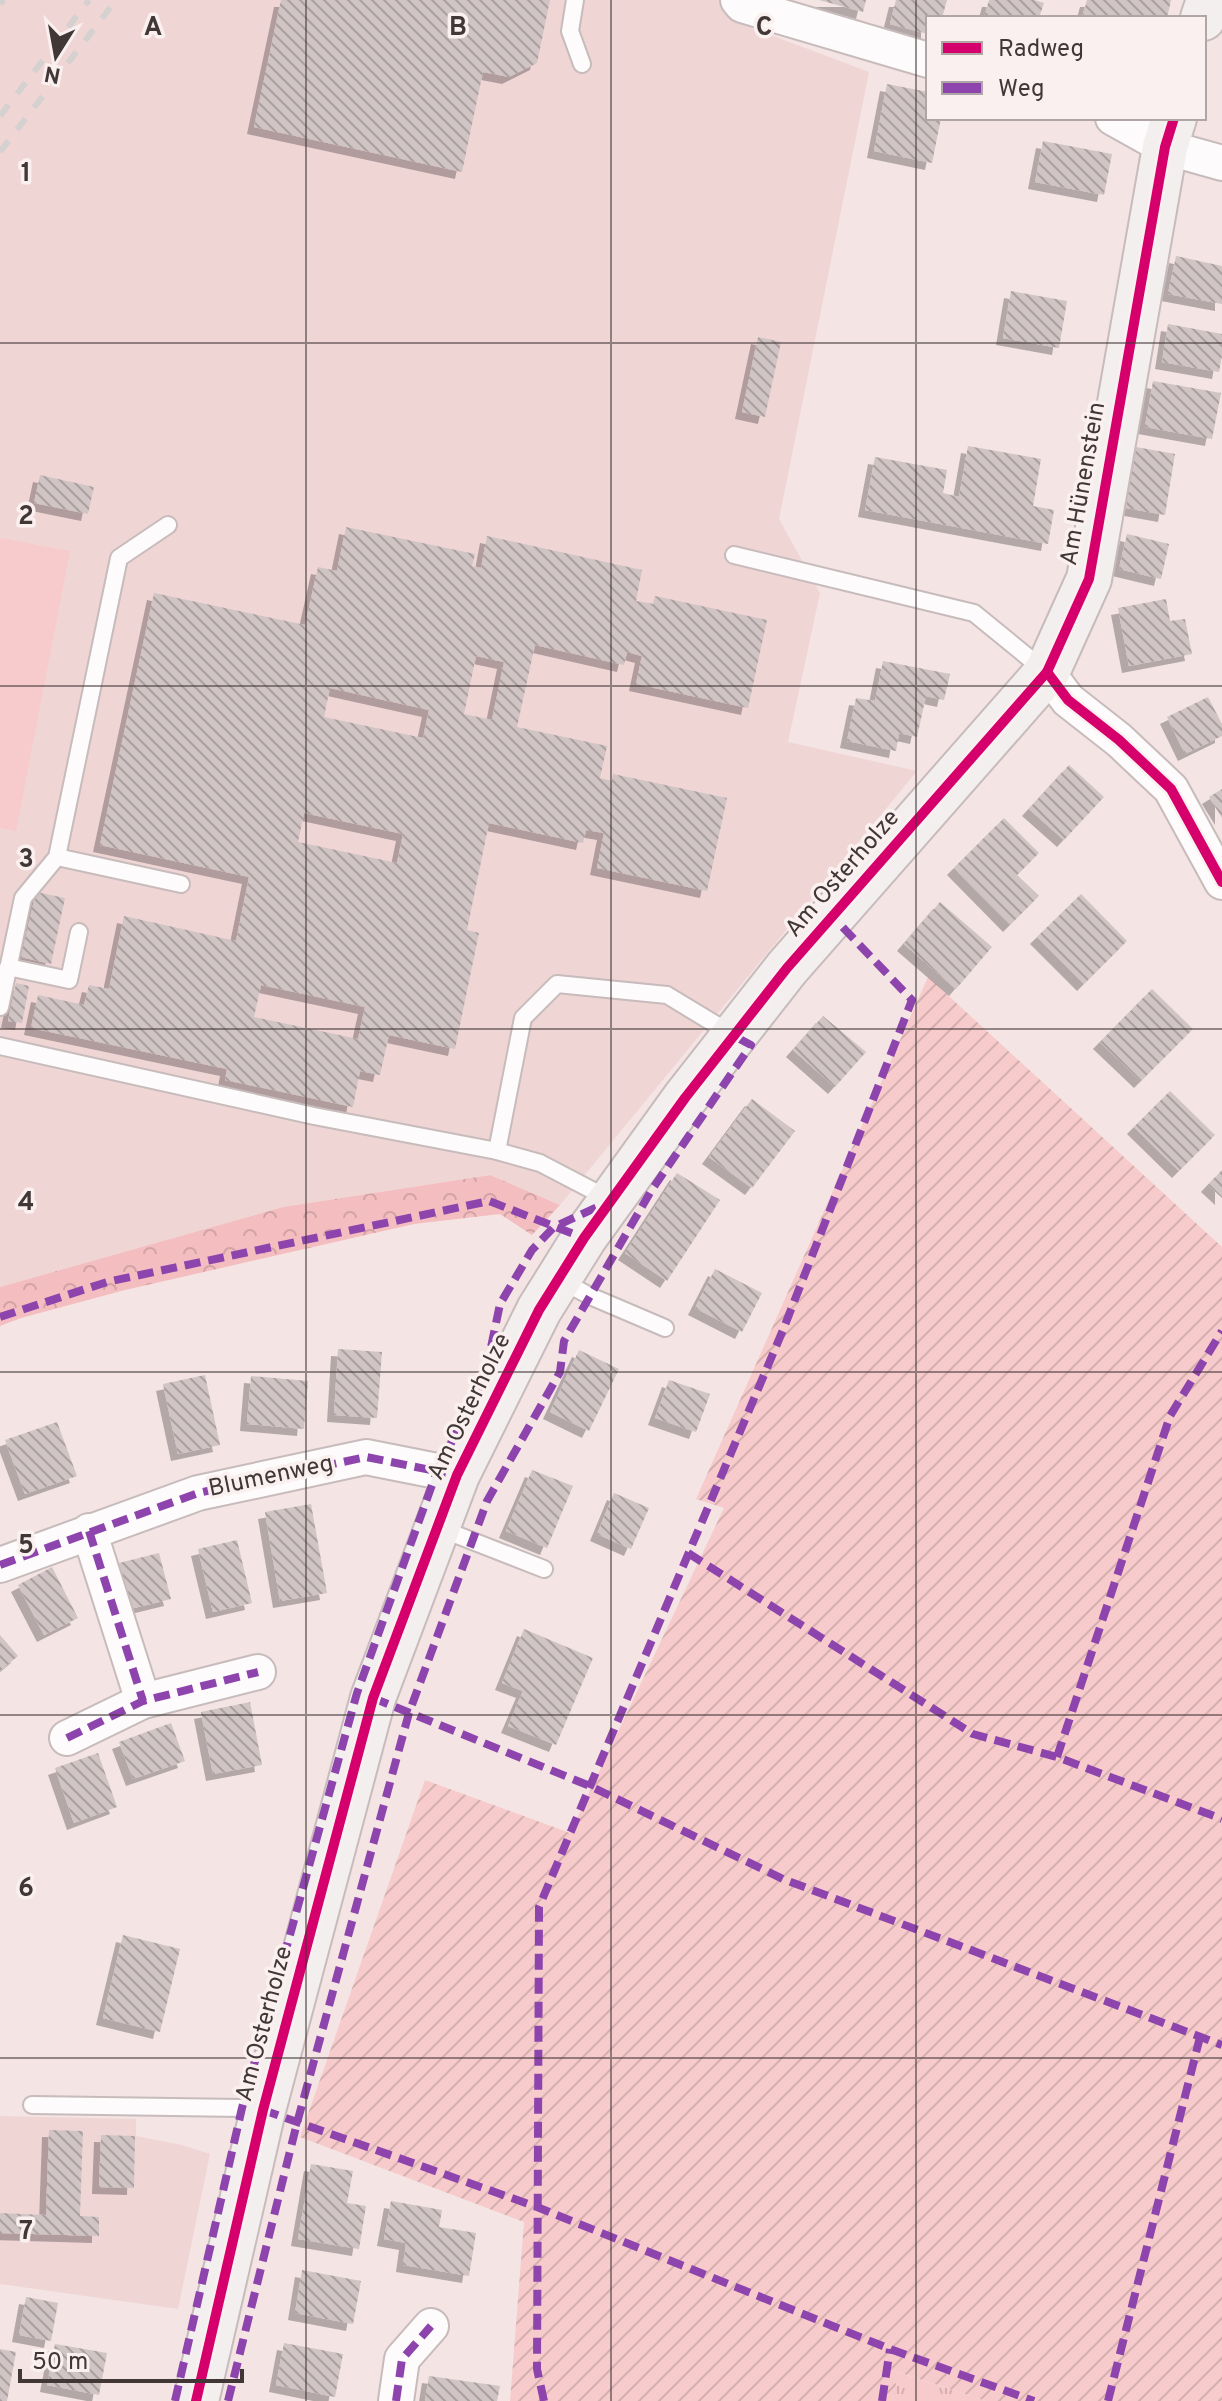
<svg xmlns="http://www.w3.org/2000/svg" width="1222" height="2401" viewBox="0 0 1222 2401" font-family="Overpass,sans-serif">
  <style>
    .built { fill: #f0d5d5 }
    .grass { fill: url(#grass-tufts) }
    .forest { fill: url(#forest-crowns) }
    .garden { fill: url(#garden-furrows) }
    .pitch { fill: #f7cbcb }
    .building { fill: url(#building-back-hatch); fill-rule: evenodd; filter: url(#shadow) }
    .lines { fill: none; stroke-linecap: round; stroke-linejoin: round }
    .lane-casing { stroke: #c7bbbb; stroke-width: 20 }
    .street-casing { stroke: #c7bbbb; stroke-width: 38 }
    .secondary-casing { stroke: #c7bbbb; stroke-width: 48 }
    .lane { stroke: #fdfbfb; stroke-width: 16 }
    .street { stroke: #fdfbfb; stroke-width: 34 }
    .secondary { stroke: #f4efef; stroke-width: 44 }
    .rail { stroke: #d5d1d1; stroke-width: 6; stroke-dasharray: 14 14; stroke-linecap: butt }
    .quiet { stroke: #8e44ad; stroke-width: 8; stroke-dasharray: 16 8; stroke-linecap: butt }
    .cycleway-casing { stroke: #fbf0f0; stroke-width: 15 }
    .cycleway { stroke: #d6006c; stroke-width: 10 }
    .grid { fill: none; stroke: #413737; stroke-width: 2; stroke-opacity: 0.55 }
    .labels { text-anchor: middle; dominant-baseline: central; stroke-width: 7; stroke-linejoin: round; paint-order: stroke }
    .street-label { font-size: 24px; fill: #413737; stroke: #fbf0f0 }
    .grid-label { font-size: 26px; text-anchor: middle; font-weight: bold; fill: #413737; stroke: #fbf0f0; stroke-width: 7; stroke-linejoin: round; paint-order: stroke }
  </style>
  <defs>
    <pattern id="grass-tufts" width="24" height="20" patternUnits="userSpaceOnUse" patternTransform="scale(2)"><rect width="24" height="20" fill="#f7cbcb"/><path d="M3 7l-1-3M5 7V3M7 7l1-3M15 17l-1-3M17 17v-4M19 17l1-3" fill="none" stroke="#d5afaf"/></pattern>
    <pattern id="forest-crowns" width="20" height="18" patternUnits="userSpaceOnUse" patternTransform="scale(2)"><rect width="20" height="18" fill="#f4bdbf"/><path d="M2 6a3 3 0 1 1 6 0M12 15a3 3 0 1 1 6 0" fill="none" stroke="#d2a3a5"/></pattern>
    <pattern id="garden-furrows" width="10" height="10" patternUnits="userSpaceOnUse" patternTransform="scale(2)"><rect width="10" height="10" fill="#f7cbcb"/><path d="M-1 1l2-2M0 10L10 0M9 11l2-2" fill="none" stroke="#d5afaf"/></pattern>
    <pattern id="building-back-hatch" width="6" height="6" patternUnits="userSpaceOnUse" patternTransform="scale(2)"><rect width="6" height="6" fill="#d0c4c4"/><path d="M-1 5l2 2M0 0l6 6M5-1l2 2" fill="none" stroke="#aaa0a0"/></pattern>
    <filter id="shadow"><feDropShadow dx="-7" dy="7" stdDeviation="0" flood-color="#0004"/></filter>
  </defs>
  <rect width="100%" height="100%" fill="#f4e4e4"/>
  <g class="built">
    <path d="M0,0H719L744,25L869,72L779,519L820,593L788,742L917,771L560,1205L489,1175L283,1207L0,1287Z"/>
    <path d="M0,2116L136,2119V2136L182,2145L210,2154L178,2309L0,2284Z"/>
  </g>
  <path class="grass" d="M897,2372L986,2401H893Z"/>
  <path class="forest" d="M490,1175L560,1205L532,1235L500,1214L414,1224L125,1290L21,1318L0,1326V1287L283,1207Z"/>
  <path class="garden" d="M928,977L1222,1247V2401H986L898,2372L893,2401H510L524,2222L300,2137L425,1780L570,1833L724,1508L696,1499Z"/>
  <path class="pitch" d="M0,538L70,551L16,831L0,828Z"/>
  <g class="building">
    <path d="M281,0H550L537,63L509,77L483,72L462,172L254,127Z"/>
    <path d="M819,0H866L863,12Z"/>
    <path d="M896,0H947L942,18H928V34L890,24Z"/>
    <path d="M989,0H1034L1044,3L1039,18H984Z"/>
    <path d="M1087,0H1171L1167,18H1082Z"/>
    <path d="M887,84L928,92V118H941L932,163L874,151Z"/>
    <path d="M1043,141L1112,154L1104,195L1035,182Z"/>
    <path d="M1176,256L1222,266V304L1168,294Z"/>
    <path d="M1011,291L1067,301L1059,348L1003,338Z"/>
    <path d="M1168,324L1222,334V356L1219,372L1162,362Z"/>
    <path d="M758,337L781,342L765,417L742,412Z"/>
    <path d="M1153,381L1221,393L1212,439L1145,427Z"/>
    <path d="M968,446L1041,459L1033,506L1054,510L1048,544L865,510L875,457L947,470L943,493L959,497Z"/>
    <path d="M1136,447L1175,454L1165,515L1126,508Z"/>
    <path d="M40,475L94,487L88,514L34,503Z"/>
    <path d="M346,527L475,554L472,566L481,568L487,536L642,570L636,601L653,604L655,596L767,620L748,708L636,684L642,656L627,652L624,665L535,645L517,727L607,746L600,778L612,781L613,774L727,798L707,891L597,868L604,833L586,830L583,843L489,823L467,930L479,933L455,1049L389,1035L380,1075L360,1071L353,1107L225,1080L227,1069L31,1028L38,995L84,1005L89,985L109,989L124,916L236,941L249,877L100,845L154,593L305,625L318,567L337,571ZM476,656L504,662L492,720L464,714ZM330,688L429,710L423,738L324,717ZM304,813L403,834L397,863L298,842ZM261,985L365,1007L358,1039L254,1017Z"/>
    <path d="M1127,534L1169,544L1161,579L1119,569Z"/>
    <path d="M1166,599L1170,621L1185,619L1192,654L1129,666L1118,608Z"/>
    <path d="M883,661L950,674L944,700L926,696L917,737L899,733L896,751L847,741L856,698L875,701Z"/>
    <path d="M1208,697L1222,724V736L1185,754L1167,717Z"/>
    <path d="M1069,765L1104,797L1064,840L1029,809Z"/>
    <path d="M1222,789V818L1209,797Z"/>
    <path d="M1004,818L1039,853L1017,875L1039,896L1010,925L954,868Z"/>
    <path d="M36,892L65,898L51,964L21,957Z"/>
    <path d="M1081,894L1127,941L1084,984L1037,937Z"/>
    <path d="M940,902L992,947L956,989L904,944Z"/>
    <path d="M16,983L29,986L22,1023L8,1021Z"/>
    <path d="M1152,989L1193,1029L1141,1081L1100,1042Z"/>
    <path d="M823,1016L866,1052L835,1087L793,1050Z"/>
    <path d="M1170,1091L1215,1135L1179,1171L1134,1127Z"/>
    <path d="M752,1099L795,1131L752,1188L709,1157Z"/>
    <path d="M1222,1170V1198L1208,1185Z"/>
    <path d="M677,1173L720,1200L667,1281L625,1253Z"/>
    <path d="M715,1269L762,1293L742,1332L695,1308Z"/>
    <path d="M338,1349L382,1352L377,1418L334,1415Z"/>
    <path d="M579,1350L619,1369L589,1431L550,1412Z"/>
    <path d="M205,1375L220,1445L178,1454L163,1384Z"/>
    <path d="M251,1376L308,1381L304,1429L247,1424Z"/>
    <path d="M669,1380L710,1394L696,1432L655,1418Z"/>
    <path d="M57,1422L77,1476L25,1494L5,1440Z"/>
    <path d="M532,1470L573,1486L547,1548L506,1531Z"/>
    <path d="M614,1493L649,1508L631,1549L597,1534Z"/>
    <path d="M311,1504L327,1593L280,1601L265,1512Z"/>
    <path d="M237,1540L252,1603L213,1612L198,1549Z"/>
    <path d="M159,1553L171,1599L130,1609L119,1563Z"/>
    <path d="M52,1567L78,1618L44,1635L18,1585Z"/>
    <path d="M524,1629L593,1658L556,1745L508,1726L523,1691L502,1683Z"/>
    <path d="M0,1635L18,1656L0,1671Z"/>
    <path d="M250,1702L262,1765L213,1774L201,1712Z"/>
    <path d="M171,1723L185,1761L133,1779L119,1742Z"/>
    <path d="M98,1753L117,1807L74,1823L55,1768Z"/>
    <path d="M123,1935L180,1949L160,2032L103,2018Z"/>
    <path d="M49,2130L83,2131L80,2216L99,2217V2236L0,2233V2213L46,2215Z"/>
    <path d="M101,2135L135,2136L134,2188L99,2187Z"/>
    <path d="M311,2164L353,2171L347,2203L366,2206L359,2249L298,2239Z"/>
    <path d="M391,2201L442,2210L439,2227L476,2233L469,2276L403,2265L406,2243L384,2239Z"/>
    <path d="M302,2270L361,2281L353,2324L295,2313Z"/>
    <path d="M26,2297L58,2303L51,2341L19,2335Z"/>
    <path d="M284,2343L343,2354L335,2397L276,2385Z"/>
    <path d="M55,2344L107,2353L99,2395L47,2385Z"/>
    <path d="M0,2349L16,2352L7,2401H0Z"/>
    <path d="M429,2376L500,2386L497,2401H425Z"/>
  </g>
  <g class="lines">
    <defs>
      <g id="lane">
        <path d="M575,0L570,31L582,64"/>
        <path d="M734,555L974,613L1045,671"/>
        <path d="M57,857L181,884"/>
        <path d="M8,967L69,980L79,932"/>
        <path d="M0,1007L23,898L57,857L119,558L168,525"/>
        <path d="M0,1046L314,1116L497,1151L540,1163L609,1199"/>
        <path d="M497,1151L523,1018L557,984L667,995L733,1035"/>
        <path d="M560,1280L590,1296L665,1328"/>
        <path d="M439,1528L544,1569"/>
        <path d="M32,2105L242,2108L261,2110"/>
      </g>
      <g id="street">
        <path d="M738,0L742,5L928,60"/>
        <path d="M1113,118L1165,147L1222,163"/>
        <path d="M1047,672L1068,700L1119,740L1171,789L1222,882"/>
        <path d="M89,1531L143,1701"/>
        <path d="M0,1565L198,1493L366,1457L457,1475"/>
        <path d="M67,1738L143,1701L258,1672"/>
        <path d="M396,2401L402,2359L431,2326"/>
      </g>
      <g id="secondary">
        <path d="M1203,18L1209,0"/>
        <path d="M196,2401L263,2110L373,1698L457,1475L539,1310L584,1238L685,1098L787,968L1047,672L1089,579L1165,147L1174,118"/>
      </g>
    </defs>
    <use href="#lane" class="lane-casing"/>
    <use href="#street" class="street-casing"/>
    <use href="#secondary" class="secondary-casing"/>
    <use href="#lane" class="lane"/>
    <use href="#street" class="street"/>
    <use href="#secondary" class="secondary"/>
    <g class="rail">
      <path d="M0,4L4,0"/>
      <path d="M0,116L89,0"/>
      <path d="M0,152L116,0"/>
    </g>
    <g class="quiet">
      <path d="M0,1317L107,1282L489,1201L584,1238"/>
      <path d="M89,1531L143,1701"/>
      <path d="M688,1553L973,1734L1057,1757L1222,1819"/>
      <path d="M0,1565L198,1493L366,1457L446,1473"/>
      <path d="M373,1698L590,1786L783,1879L1222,2045"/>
      <path d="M67,1738L143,1701L258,1672"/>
      <path d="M1057,1757L1170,1416L1222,1331"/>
      <path d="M263,2110L537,2207L890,2349L1034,2401"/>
      <path d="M175,2401L242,2108L357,1693L437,1471L485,1376L500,1304L532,1250L554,1227L604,1204"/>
      <path d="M228,2401L297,2123L409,1713L487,1501L560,1372L564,1341L651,1191L751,1045L734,1036"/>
      <path d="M396,2401L402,2359L431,2326"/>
      <path d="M544,2401L537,2369L539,1907L783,1330L912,1000L832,916"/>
      <path d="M882,2401L890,2349"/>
      <path d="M1108,2401L1200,2037"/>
    </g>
    <defs>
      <g id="cycleway">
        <path d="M1047,672L1068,700L1119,740L1171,789L1222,882"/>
        <path d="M196,2401L263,2110L373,1698L457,1475L539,1310L584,1238L685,1098L787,968L1047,672L1089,579L1165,147L1174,118"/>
      </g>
    </defs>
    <use href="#cycleway" class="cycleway-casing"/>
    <use href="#cycleway" class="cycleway"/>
  </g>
  <path class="grid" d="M306,0V2401M611,0V2401M916,0V2401M0,343H1222M0,686H1222M0,1029H1222M0,1372H1222M0,1715H1222M0,2058H1222"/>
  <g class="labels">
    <g class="street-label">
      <text transform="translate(1084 484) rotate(-80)">Am Hünenstein</text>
      <text transform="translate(843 874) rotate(-49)">Am Osterholze</text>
      <text transform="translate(470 1407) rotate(-64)">Am Osterholze</text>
      <text transform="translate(271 1477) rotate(-12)">Blumenweg</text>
      <text transform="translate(265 2024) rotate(-75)">Am Osterholze</text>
    </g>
  </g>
  <g class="grid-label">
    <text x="153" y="35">A</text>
    <text x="458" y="35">B</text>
    <text x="764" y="35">C</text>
    <text x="26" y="181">1</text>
    <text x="26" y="524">2</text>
    <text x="26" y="867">3</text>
    <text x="26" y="1210">4</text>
    <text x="26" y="1553">5</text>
    <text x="26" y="1896">6</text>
    <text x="26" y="2239">7</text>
  </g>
  <rect x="926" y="16" width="280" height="104" fill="#fbf0f0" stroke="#b1a6a6" stroke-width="2"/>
  <rect x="942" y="42" width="40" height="12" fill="#d6006c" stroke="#b1a6a6" stroke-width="2"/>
  <text x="998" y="56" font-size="24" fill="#413737">Radweg</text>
  <rect x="942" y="82" width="40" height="12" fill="#8e44ad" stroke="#b1a6a6" stroke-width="2"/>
  <text x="998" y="96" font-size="24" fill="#413737">Weg</text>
  <g transform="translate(56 56) rotate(191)" stroke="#fbf0f0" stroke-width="6" paint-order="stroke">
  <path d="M0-6L14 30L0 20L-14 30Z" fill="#413737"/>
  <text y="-12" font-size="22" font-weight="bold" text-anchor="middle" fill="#413737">N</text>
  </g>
  <path d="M20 2369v12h222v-12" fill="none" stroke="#413737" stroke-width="4"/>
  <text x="32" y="2369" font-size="24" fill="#413737" stroke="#fbf0f0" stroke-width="6" paint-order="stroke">50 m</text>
</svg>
